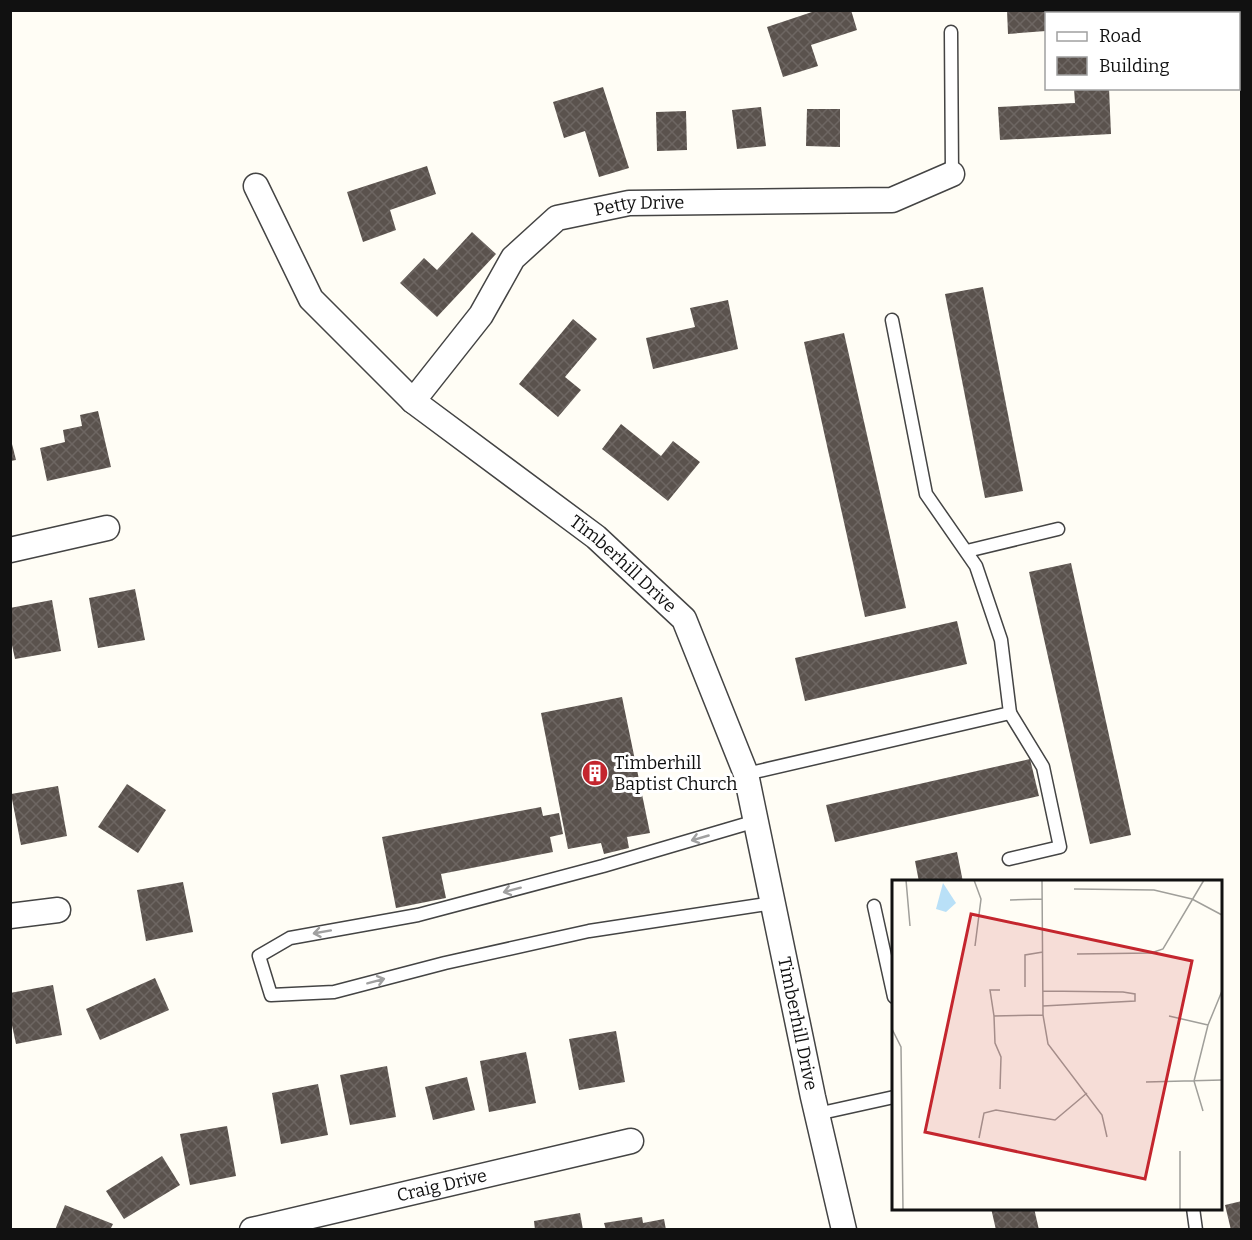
<svg xmlns="http://www.w3.org/2000/svg" width="1252" height="1240" viewBox="0 0 1252 1240" font-family="Bitter,serif">
  <style>
    .building { fill: url(#building-cross-hatch) }
    .lines { fill: none; stroke-linecap: round; stroke-linejoin: round }
    .lane-casing { stroke: #444; stroke-width: 15 }
    .street-casing { stroke: #444; stroke-width: 27 }
    .lane { stroke: #fff; stroke-width: 12 }
    .street { stroke: #fff; stroke-width: 24 }
    .oneway { stroke: #a0a0a0 }
    .labels { text-anchor: middle; dominant-baseline: central; stroke-width: 6; stroke-linejoin: round; paint-order: stroke }
    .street-label { font-size: 18px; fill: #111; stroke: #fff }
    .poi-label { font-size: 18px; fill: #111; stroke: #fff; text-anchor: start }
    .inset-road { fill: none; stroke: #a09f9a; stroke-width: 1.5 }
    .view { fill: #c4262e; fill-opacity: 0.15; stroke: #c4262e; stroke-width: 3 }
    .inset-edge { fill: none; stroke: #111; stroke-width: 3 }
  </style>
  <defs>
    <pattern id="building-cross-hatch" width="8" height="8" patternUnits="userSpaceOnUse" patternTransform="scale(1.5)"><rect width="8" height="8" fill="#5a524d"/><path d="M0 0l8 8M0 8l8-8" fill="none" stroke="#6d6662"/></pattern>
  </defs>
  <rect width="100%" height="100%" fill="#fffdf5"/>
  <g class="building">
    <path d="M818,10H851L857,30L811,45L818,66L783,77L767,27Z"/>
    <path d="M1007,10H1095V14H1046V31L1008,34Z"/>
    <path d="M603,87L629,168L599,177L585,131L564,138L553,102Z"/>
    <path d="M1074,88H1109L1111,134L1000,140L998,107L1075,103Z"/>
    <path d="M761,107L766,146L737,149L732,110Z"/>
    <path d="M807,109H840V147L806,146Z"/>
    <path d="M686,111L687,150L657,151L656,112Z"/>
    <path d="M427,166L436,194L390,210L396,230L363,242L347,192Z"/>
    <path d="M472,232L496,254L437,317L400,283L424,258L437,270Z"/>
    <path d="M983,287L1023,491L985,498L945,294Z"/>
    <path d="M728,300L738,349L653,369L646,338L695,327L690,308Z"/>
    <path d="M573,319L597,339L565,377L581,390L558,417L519,384Z"/>
    <path d="M844,333L906,608L865,617L804,342Z"/>
    <path d="M98,411L111,467L47,481L40,448L65,442L63,430L82,426L80,415Z"/>
    <path d="M621,424L661,456L673,441L700,462L668,501L602,449Z"/>
    <path d="M10,436L16,460L10,461Z"/>
    <path d="M1071,563L1131,835L1090,844L1029,572Z"/>
    <path d="M135,589L145,640L98,648L89,598Z"/>
    <path d="M52,600L61,651L15,659L10,636V608Z"/>
    <path d="M957,621L967,664L805,701L795,658Z"/>
    <path d="M622,697L650,833L627,837L629,848L604,854L601,843L568,849L541,713Z"/>
    <path d="M1030,759L1039,796L835,842L826,805Z"/>
    <path d="M127,784L166,810L138,853L98,827Z"/>
    <path d="M58,786L67,836L21,845L11,794Z"/>
    <path d="M541,807L543,816L559,813L563,834L550,837L553,852L441,874L446,898L396,908L382,837Z"/>
    <path d="M957,852L963,882H919L915,861Z"/>
    <path d="M183,882L193,932L146,941L137,890Z"/>
    <path d="M155,978L169,1010L100,1040L86,1009Z"/>
    <path d="M53,985L62,1035L16,1044L10,1016V993Z"/>
    <path d="M616,1031L625,1082L579,1090L569,1039Z"/>
    <path d="M526,1052L536,1103L489,1112L480,1061Z"/>
    <path d="M387,1066L396,1117L350,1125L340,1075Z"/>
    <path d="M467,1077L475,1110L433,1120L425,1087Z"/>
    <path d="M318,1084L328,1135L281,1144L272,1093Z"/>
    <path d="M227,1126L236,1176L190,1185L180,1134Z"/>
    <path d="M162,1156L180,1185L124,1219L106,1191Z"/>
    <path d="M1242,1201V1230H1231L1225,1205Z"/>
    <path d="M65,1205L113,1224L110,1230H55Z"/>
    <path d="M991,1208H1034L1039,1230H996Z"/>
    <path d="M580,1213L583,1230H535L534,1221Z"/>
    <path d="M642,1217L643,1223L664,1219L666,1230H606L604,1223Z"/>
  </g>
  <g class="lines">
    <defs>
      <g id="lane">
        <path d="M951,32L952,174"/>
        <path d="M967,551L1058,529"/>
        <path d="M746,774L1010,713L1001,640L976,566L926,494L892,320"/>
        <path d="M756,821L603,866L418,915L290,938L259,956L271,995L334,992L445,963L589,931L773,903"/>
        <path d="M1009,859L1060,847L1043,767L1010,713"/>
        <path d="M874,906L894,997"/>
        <path d="M817,1114L894,1097"/>
        <path d="M1193,1208L1196,1230"/>
      </g>
      <g id="street">
        <path id="s1" d="M256,186L311,299L413,401L596,537L684,619L746,774L813,1097L844,1230"/>
        <path id="s2" d="M413,401L481,315L513,258L557,218L629,203L892,200L952,174"/>
        <path d="M10,550L107,528"/>
        <path d="M10,916L58,910"/>
        <path id="s3" d="M252,1230L631,1141"/>
      </g>
    </defs>
    <use href="#lane" class="lane-casing"/>
    <use href="#street" class="street-casing"/>
    <use href="#lane" class="lane"/>
    <use href="#street" class="street"/>
  </g>
  <defs><path id="oneway-shaft" d="M-6 0H5M1.5-3L5.5 0L1.5 3" fill="none" stroke-width="1.6" stroke-linecap="round" stroke-linejoin="round" transform="scale(1.5)"/></defs>
  <g class="oneway">
    <use href="#oneway-shaft" transform="translate(700 838) rotate(164)"/>
    <use href="#oneway-shaft" transform="translate(512 890) rotate(165)"/>
    <use href="#oneway-shaft" transform="translate(322 932) rotate(170)"/>
    <use href="#oneway-shaft" transform="translate(376 981) rotate(-15)"/>
  </g>
  <defs>
    <symbol id="building-disc" viewBox="-11 -11 22 22"><circle r="9.5" fill="#c4262e" stroke="#fff"/><path d="M-4-6H4V6H1V3H-1V6H-4ZM-2.5-4.3h1.7v1.8h-1.7ZM.8-4.3h1.7v1.8H.8ZM-2.5-1h1.7V.8h-1.7ZM.8-1h1.7V.8H.8Z" fill="#fff"/></symbol>
  </defs>
  <g fill-rule="evenodd">
    <use href="#building-disc" x="580" y="758" width="30" height="30"/>
  </g>
  <g class="labels">
    <g class="street-label">
      <text stroke="none"><textPath href="#s2" startOffset="318">Petty Drive</textPath></text>
      <text stroke="none"><textPath href="#s1" startOffset="536">Timberhill Drive</textPath></text>
      <text stroke="none"><textPath href="#s1" startOffset="1040">Timberhill Drive</textPath></text>
      <text stroke="none"><textPath href="#s3" startOffset="195">Craig Drive</textPath></text>
    </g>
    <g class="poi-label">
      <text x="614" y="763">Timberhill<tspan x="614" dy="21">Baptist Church</tspan></text>
    </g>
  </g>
  <g transform="translate(892 880)">
    <rect width="330" height="330" fill="#fffdf5"/>
    <path d="M51,3L64,23L54,32L44,29Z" fill="#b9e0f7"/>
    <path class="inset-road" d="M14,0L18,46M82,0L89,19L83,66M150,0L151,135L156,164L210,235L215,257M182,9L262,10L300,19L330,35M118,20L150,19M185,74L259,73L271,69L312,0M133,107V75L151,72M151,126L243,121V114L231,112L151,111M102,136L98,110H108M277,136L316,145M0,149L9,167L11,330M254,202L330,200M108,209L109,177L103,163L102,136L151,135M311,231L302,201L316,145L330,111M87,258L92,233L104,230L163,240L195,213M288,271V330"/>
    <path class="view" d="M79,34L300,81L253,299L33,252Z"/>
    <rect width="330" height="330" class="inset-edge"/>
  </g>
  <rect width="1252" height="1240" fill="none" stroke="#111111" stroke-width="24"/>
  <rect x="1045" y="12" width="195" height="78" fill="#ffffff" stroke="#a0a0a0" stroke-width="1.5"/>
  <rect x="1057" y="32" width="30" height="9" fill="#ffffff" stroke="#a0a0a0" stroke-width="1.5"/>
  <text x="1099" y="42" font-size="18" fill="#111111">Road</text>
  <rect x="1057" y="57" width="30" height="18" fill="url(#building-cross-hatch)" stroke="#a0a0a0" stroke-width="1.5"/>
  <text x="1099" y="72" font-size="18" fill="#111111">Building</text>
</svg>
